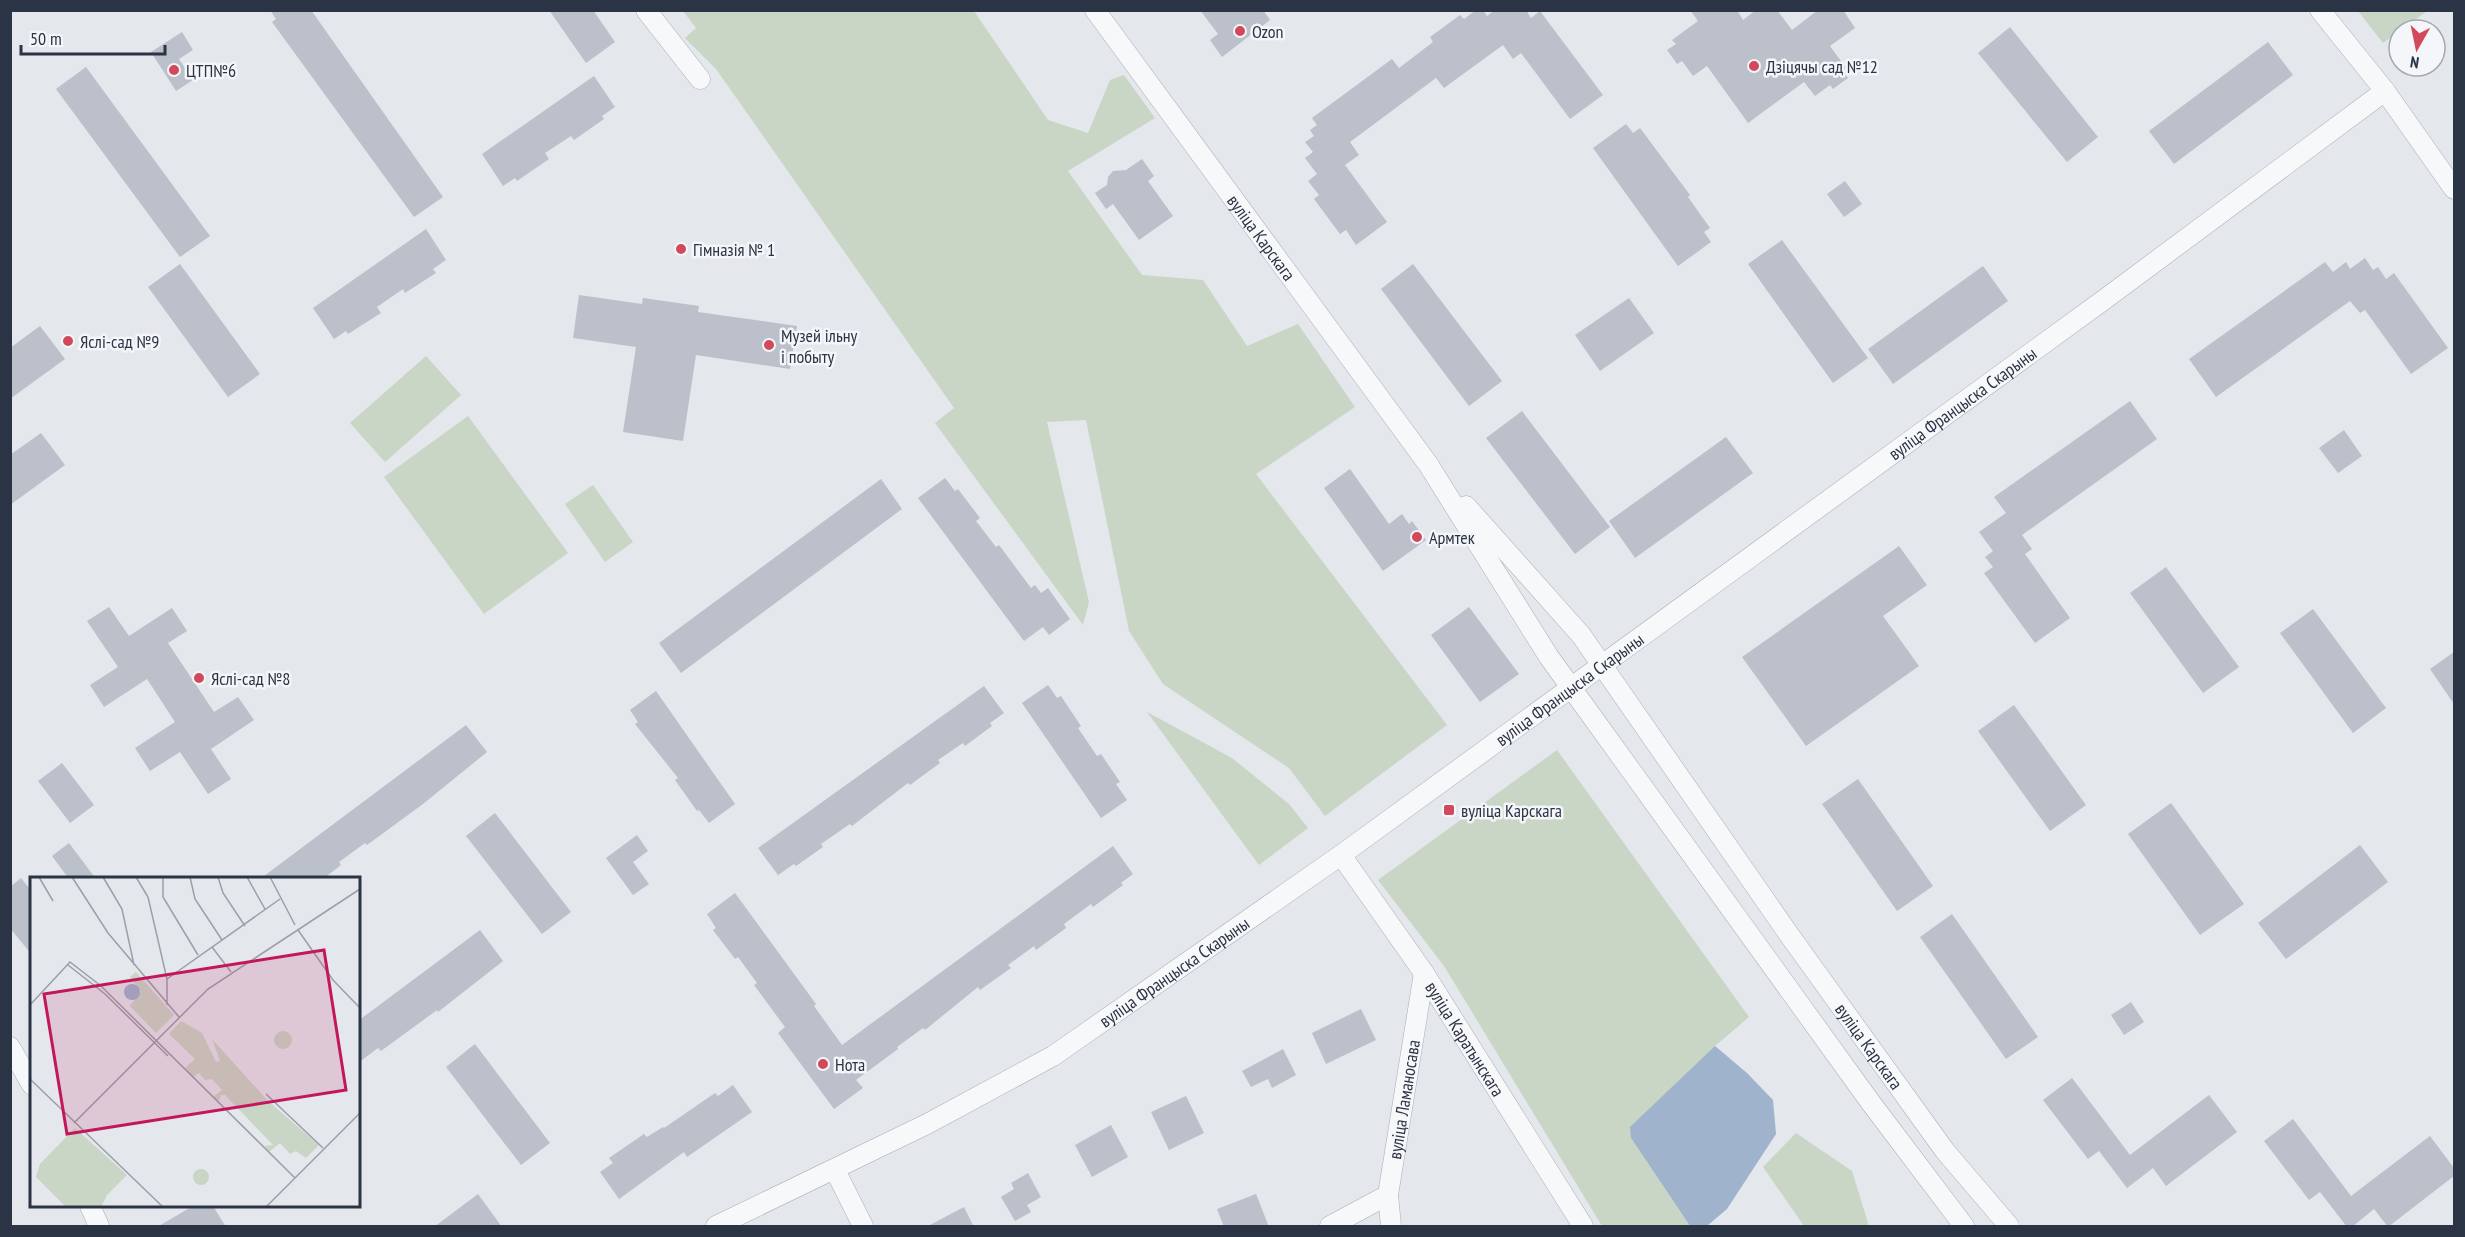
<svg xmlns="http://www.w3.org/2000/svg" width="2465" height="1237" viewBox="0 0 2465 1237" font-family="'PT Sans Narrow',sans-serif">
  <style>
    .green { fill: #c9d6c5 }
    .water { fill: #9fb4cc }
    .building { fill: #bbc0ca }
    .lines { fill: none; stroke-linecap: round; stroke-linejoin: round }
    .minor-casing { stroke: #a9aeb7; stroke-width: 21 }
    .minor { stroke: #f7f8fa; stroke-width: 20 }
    .poi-dot { fill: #d1495b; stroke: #f4f6f9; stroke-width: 2 }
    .labels { text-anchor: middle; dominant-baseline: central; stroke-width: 5; stroke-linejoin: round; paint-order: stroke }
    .poi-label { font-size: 18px; fill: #2b3445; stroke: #f4f6f9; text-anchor: start }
    .street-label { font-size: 18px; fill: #2b3445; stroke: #f4f6f9 }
    .inset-road { fill: none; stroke: #9a9fa9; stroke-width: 1.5 }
    .view { fill: #c2185b; fill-opacity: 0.15; stroke: #c2185b; stroke-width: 3 }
    .inset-edge { fill: none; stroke: #2b3445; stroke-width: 3 }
  </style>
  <rect width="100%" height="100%" fill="#e4e7ec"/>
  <g class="green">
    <path d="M683,11H974L1048,120L1088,133L1110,80L1124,75L1155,118L1068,171L1142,275L1203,280L1247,346L1298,324L1355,407L1256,474L1447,725L1325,816L1289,768L1163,684L1129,631L1086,420L1047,422L1089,602L1083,625L935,423L954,408L716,69L685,38L696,28Z"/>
    <path d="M2358,11H2427L2383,43Z"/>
    <path d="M426,356L461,395L385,462L350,423Z"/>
    <path d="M468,416L568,553L484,614L384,477Z"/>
    <path d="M593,485L633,542L605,562L565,504Z"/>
    <path d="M1147,712L1232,758L1289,804L1308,828L1259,865Z"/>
    <path d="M1557,750L1749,1017L1715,1046L1631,1138L1690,1226H1602L1444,966L1378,880Z"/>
    <path d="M1796,1133L1852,1171L1869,1226H1804L1763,1167Z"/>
  </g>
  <path class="water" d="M1715,1046L1747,1073L1773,1100L1776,1134L1727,1209L1707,1226H1690L1631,1138L1630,1127Z"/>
  <g class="building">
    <path d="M270,10H311L443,197L414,217L272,22L276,19Z"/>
    <path d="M549,10H593L615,42L586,63Z"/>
    <path d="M1200,10H1263L1270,20L1222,57L1210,40L1218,34Z"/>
    <path d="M1476,10H1483L1487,16L1495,10H1526L1531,18L1540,11L1603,95L1570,119L1521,53L1513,59L1503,45L1444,88L1436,78L1350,142L1359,155L1345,165L1387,222L1356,245L1346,230L1340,234L1314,199L1319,195L1308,181L1317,174L1305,158L1313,152L1305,142L1314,136L1310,130L1317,125L1312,118L1392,59L1399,68L1433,42L1430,37L1460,15L1464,19Z"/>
    <path d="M1690,10H1737L1743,20L1756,10H1777L1792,30L1818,10H1843L1855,28L1830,46L1846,68L1843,71L1848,78L1833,89L1830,85L1815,96L1804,82L1748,123L1707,66L1693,76L1682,61L1677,64L1667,50L1676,44L1672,40L1698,21Z"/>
    <path d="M2010,27L2098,137L2067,162L1978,53Z"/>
    <path d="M182,32L193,50L179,59L193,80L176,91L151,52Z"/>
    <path d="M2268,42L2293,75L2174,164L2149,131Z"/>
    <path d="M86,67L210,236L180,257L56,89Z"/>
    <path d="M594,76L615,107L602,116L604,119L574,140L571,136L545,153L549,159L517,181L515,178L503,186L482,154Z"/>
    <path d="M1626,124L1633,133L1640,128L1690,195L1688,197L1710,228L1704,232L1711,242L1678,266L1593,148Z"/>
    <path d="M1142,159L1154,176L1148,181L1173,216L1139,240L1113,204L1106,209L1095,193L1107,185L1108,177L1113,171L1126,170Z"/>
    <path d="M1845,181L1862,204L1844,217L1827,194Z"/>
    <path d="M426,229L446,260L433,269L436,273L405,293L403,289L377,307L381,313L348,334L346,331L334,339L313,308Z"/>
    <path d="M1782,240L1868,358L1833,383L1748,264Z"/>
    <path d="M2365,258L2373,270L2378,267L2386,279L2394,273L2448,348L2411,374L2365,310L2360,313L2350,301L2216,397L2189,359L2325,262L2333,272L2346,262L2350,269Z"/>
    <path d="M180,264L260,374L228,397L148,287Z"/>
    <path d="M1413,264L1502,381L1469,406L1381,289Z"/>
    <path d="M1983,266L2008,301L1893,384L1868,349Z"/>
    <path d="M579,295L642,304L643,298L699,306L698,312L797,326L790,369L696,355L683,441L623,432L636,347L573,338Z"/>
    <path d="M1629,298L1654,333L1600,371L1575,335Z"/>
    <path d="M40,326L65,359L10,399V348Z"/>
    <path d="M2130,401L2157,439L2022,535L2032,549L2025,554L2070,618L2035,643L1984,573L1993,567L1985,557L1993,551L1979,532L2006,513L1994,497Z"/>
    <path d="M1522,411L1610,527L1575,554L1486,438Z"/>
    <path d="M2344,430L2362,456L2338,473L2319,448Z"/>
    <path d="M41,433L65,465L10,505V455Z"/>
    <path d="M1726,437L1753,473L1635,558L1609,521Z"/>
    <path d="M1350,469L1389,524L1402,514L1409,524L1412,521L1426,540L1383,571L1324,488Z"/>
    <path d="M945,478L955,491L958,489L980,518L976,521L996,547L999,545L1031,588L1035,585L1041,593L1048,588L1070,619L1049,635L1043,627L1024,641L918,498Z"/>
    <path d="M881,479L902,509L681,673L659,643Z"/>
    <path d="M1899,546L1927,585L1883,616L1919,666L1806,746L1742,657Z"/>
    <path d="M2166,567L2239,667L2203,693L2130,593Z"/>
    <path d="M109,607L129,636L172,608L187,631L168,643L214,712L238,697L254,720L211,749L231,779L208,794L180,752L150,771L135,748L175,722L147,679L104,707L90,685L118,667L87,621Z"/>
    <path d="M1469,607L1519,674L1480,702L1431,635Z"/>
    <path d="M2313,609L2386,708L2353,733L2280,633Z"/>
    <path d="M2454,652V704L2430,669Z"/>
    <path d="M1048,685L1057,698L1061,696L1081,726L1078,728L1097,756L1101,754L1120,782L1116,784L1127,800L1101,818L1022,703Z"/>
    <path d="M984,686L1004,713L990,723L992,726L965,746L963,743L938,760L940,763L910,785L908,783L852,826L850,824L821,844L823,847L796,866L794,864L778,875L758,848Z"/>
    <path d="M656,691L735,804L709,823L699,810L697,811L675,780L678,778L635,724L638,722L630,710Z"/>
    <path d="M2014,705L2086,805L2050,831L1978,731Z"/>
    <path d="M466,725L487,752L423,804L367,845L365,843L339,862L341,865L323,879H260Z"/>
    <path d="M62,763L94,805L70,823L38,781Z"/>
    <path d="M1858,779L1933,886L1897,911L1822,804Z"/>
    <path d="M2171,803L2244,904L2200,935L2128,834Z"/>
    <path d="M495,813L571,912L542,934L466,836Z"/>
    <path d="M637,835L648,851L633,862L649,884L633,895L606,858Z"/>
    <path d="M69,843L96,879H69L52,856Z"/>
    <path d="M2360,845L2388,882L2286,959L2258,923Z"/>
    <path d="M1113,846L1133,874L1121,883L1123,885L1093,907L1091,904L1064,924L1066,928L1036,950L1034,946L1008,965L1011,968L980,990L978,987L925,1030L923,1028L897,1047L898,1049L856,1080L863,1088L834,1109L778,1033L785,1027L754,985L757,983L738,957L735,959L713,930L716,928L707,914L735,893L816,1004L814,1006L842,1045Z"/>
    <path d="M21,878L32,892V955L10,928V887Z"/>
    <path d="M1952,914L2038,1037L2006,1059L1920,937Z"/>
    <path d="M480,930L503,961L438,1012L437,1010L381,1051L378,1048L358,1063V1021Z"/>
    <path d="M2131,1002L2144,1022L2124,1035L2111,1015Z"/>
    <path d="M1361,1009L1376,1040L1326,1064L1312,1033Z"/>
    <path d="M475,1044L550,1143L521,1165L446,1067Z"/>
    <path d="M1283,1049L1296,1075L1272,1088L1268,1079L1251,1087L1242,1071Z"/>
    <path d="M2072,1078L2130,1155L2209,1095L2237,1132L2166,1186L2153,1168L2127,1188L2099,1151L2088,1159L2043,1100Z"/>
    <path d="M733,1085L752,1112L687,1157L684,1152L619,1199L600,1172L613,1163L609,1158L644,1134L647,1137L663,1127L664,1128L715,1093L718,1096Z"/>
    <path d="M1186,1096L1204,1133L1169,1150L1151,1112Z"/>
    <path d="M2293,1119L2351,1196L2430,1136L2454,1168V1176L2388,1227L2374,1209L2352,1227H2347L2320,1192L2309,1200L2264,1141Z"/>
    <path d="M1111,1125L1128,1157L1092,1177L1075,1145Z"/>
    <path d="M1028,1173L1041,1197L1027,1205L1031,1212L1015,1221L1001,1197L1014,1189L1011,1183Z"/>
    <path d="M478,1194L502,1227H434Z"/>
    <path d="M1256,1194L1269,1227H1224L1217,1209Z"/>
    <path d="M193,1206H213L226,1227H157Z"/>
    <path d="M964,1207L974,1227H926Z"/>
  </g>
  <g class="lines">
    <defs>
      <g id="minor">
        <path d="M646,10L700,79"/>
        <path id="s1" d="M1095,10L1428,464L1549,657L1871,1103L1964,1226"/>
        <path d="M2320,10L2385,91L2454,189"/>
        <path id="s2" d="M1466,506L1581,635L1790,936L1945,1151L2009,1226"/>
        <path id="s3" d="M1341,855L1424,973L1583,1226"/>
        <path d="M10,1047L32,1085"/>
        <path d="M835,1170L863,1226"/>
        <path d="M90,1206L99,1226"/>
        <path id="s4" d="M716,1226L927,1124L1053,1056L1341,855L2105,299L2385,91"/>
        <path d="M1330,1226L1388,1195"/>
        <path id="s5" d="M1391,1226L1388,1195L1424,973"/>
      </g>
    </defs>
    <use href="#minor" class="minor-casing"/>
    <use href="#minor" class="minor"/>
  </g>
  <g class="poi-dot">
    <circle cx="1240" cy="31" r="6"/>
    <circle cx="1754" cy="66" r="6"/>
    <circle cx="174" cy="70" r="6"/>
    <circle cx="681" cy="249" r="6"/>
    <circle cx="68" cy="341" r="6"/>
    <circle cx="769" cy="345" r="6"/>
    <circle cx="1417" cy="537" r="6"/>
    <circle cx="199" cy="678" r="6"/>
    <rect x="1443" y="804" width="12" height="12" rx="3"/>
    <circle cx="823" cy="1064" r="6"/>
  </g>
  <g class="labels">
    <g class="poi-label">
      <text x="1252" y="31">Ozon</text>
      <text x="1766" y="66">Дзіцячы сад №12</text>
      <text x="186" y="70">ЦТП№6</text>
      <text x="693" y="249">Гімназія № 1</text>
      <text x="781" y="335">Музей ільну<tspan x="781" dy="21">і побыту</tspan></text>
      <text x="80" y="341">Яслі-сад №9</text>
      <text x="1429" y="537">Армтек</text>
      <text x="211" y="678">Яслі-сад №8</text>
      <text x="1461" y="810">вуліца Карскага</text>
      <text x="835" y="1064">Нота</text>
    </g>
    <g class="street-label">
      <text stroke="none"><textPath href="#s1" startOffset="282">вуліца Карскага</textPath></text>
      <text stroke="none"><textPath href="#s4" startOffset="1497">вуліца Францыска Скарыны</textPath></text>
      <text stroke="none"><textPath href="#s4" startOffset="1011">вуліца Францыска Скарыны</textPath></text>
      <text stroke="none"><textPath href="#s4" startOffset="525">вуліца Францыска Скарыны</textPath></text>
      <text stroke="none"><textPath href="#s3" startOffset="222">вуліца Каратынскага</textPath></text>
      <text stroke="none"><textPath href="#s2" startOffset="675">вуліца Карскага</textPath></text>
      <text stroke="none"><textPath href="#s5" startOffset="128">вуліца Ламаносава</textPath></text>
    </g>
  </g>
  <g transform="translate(30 877)">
    <rect width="330" height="330" fill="#e4e7ec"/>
    <path d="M106,95L144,138L126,156L100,129L111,114L100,100ZM151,144L172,156L186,185L190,184L182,162L237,223L289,268L276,281L266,274L260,277L250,266L239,275L235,269L243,268L195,218H191L189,224L183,220L192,213L182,202L175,203L169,196L163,200L155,191L165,182L139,157ZM244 163a9 9 0 1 1 18 0a9 9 0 1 1-18 0ZM45,251L97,298L77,318L71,330H36L6,300L10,287ZM163 300a8 8 0 1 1 16 0a8 8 0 1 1-16 0Z" fill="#c9d6c5"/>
    <path d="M94 115a8 8 0 1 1 16 0a8 8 0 1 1-16 0Z" fill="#9fb4cc"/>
    <path class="inset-road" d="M9,0L23,24M42,0L78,56L149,140M73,0L92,32L104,88M106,0L118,20L137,102V128M133,0V20L168,78M160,0L165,22L192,63M188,0L193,16L215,49M217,0L235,32M240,0L265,48M268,53L303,103L330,131M182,70L201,95M38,88L75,117L138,179M137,102L250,22M0,128L40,85L71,109L265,301M0,202L133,330M236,217L293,271M44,246L178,112L330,12M236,330L330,236"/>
    <path class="view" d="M294,73L316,213L37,257L14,117Z"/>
    <rect width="330" height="330" class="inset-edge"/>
  </g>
  <rect width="2465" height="1237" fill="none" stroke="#2b3445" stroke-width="24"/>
  <g transform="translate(2417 48) rotate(189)"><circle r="28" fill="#f4f6f9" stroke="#a4a8b1" stroke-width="1.5"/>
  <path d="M0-4.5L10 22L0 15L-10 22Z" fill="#d1495b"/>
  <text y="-9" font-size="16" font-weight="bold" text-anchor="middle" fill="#2b3445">N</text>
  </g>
  <path d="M21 45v9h144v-9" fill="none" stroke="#2b3445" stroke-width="3"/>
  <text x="30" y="45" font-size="18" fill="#2b3445" stroke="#f4f6f9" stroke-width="4.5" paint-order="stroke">50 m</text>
</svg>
